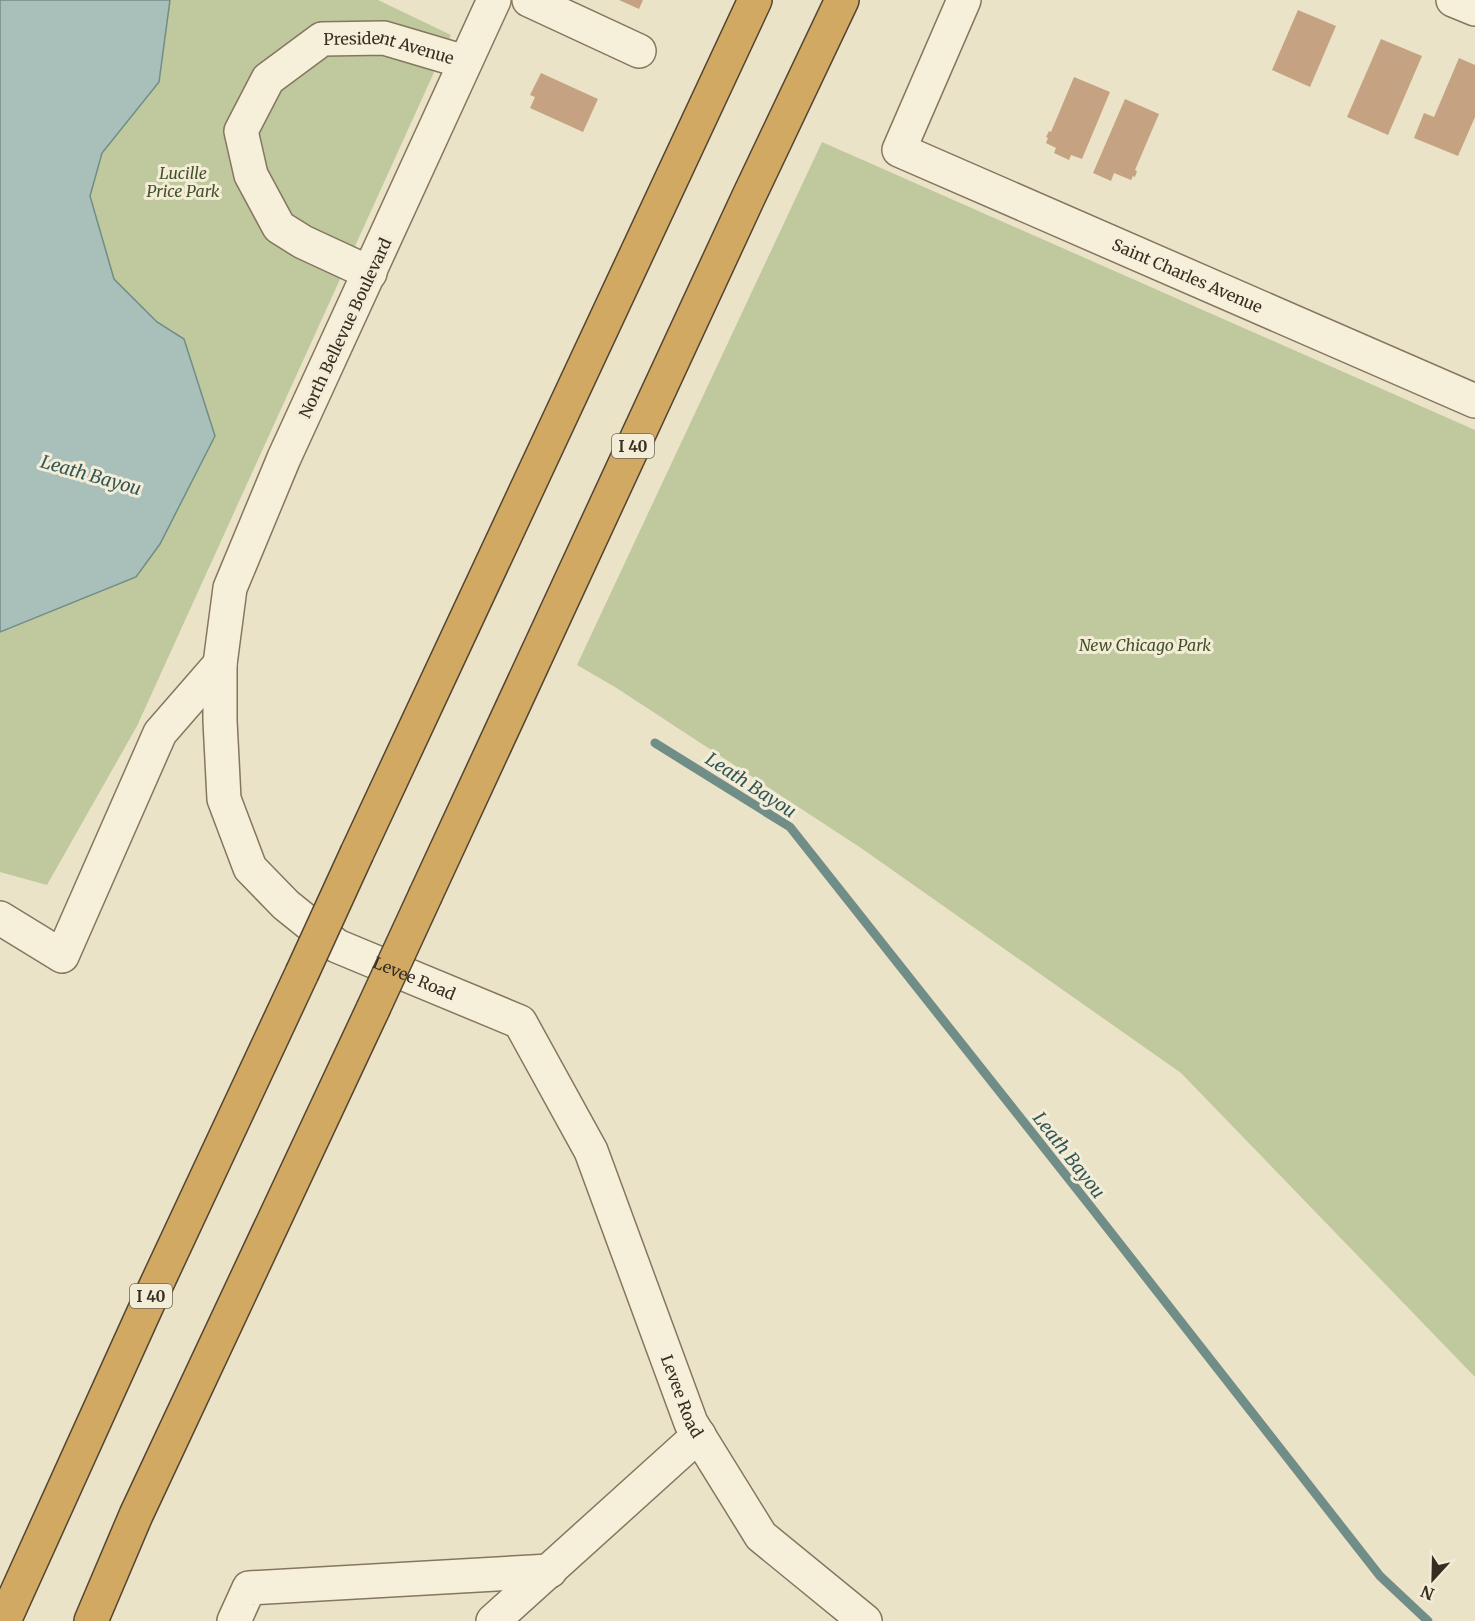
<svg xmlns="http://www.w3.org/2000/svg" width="1475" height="1621" viewBox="0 0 1475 1621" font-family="Merriweather,serif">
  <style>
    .green { fill: #c0c89d }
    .water { fill: #a9bfba; stroke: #708d88; stroke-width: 1.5 }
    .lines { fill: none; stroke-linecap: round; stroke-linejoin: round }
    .stream { stroke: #708d88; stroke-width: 9 }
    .building { fill: #c5a382 }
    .minor-casing { stroke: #85765f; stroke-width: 36 }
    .highway-casing { stroke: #544532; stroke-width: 36 }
    .minor { stroke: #f6f0db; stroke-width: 33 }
    .highway { stroke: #d1a962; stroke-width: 33 }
    .highway-bridge-casing { stroke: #544532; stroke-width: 36; stroke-linecap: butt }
    .highway-bridge { stroke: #d1a962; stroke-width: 33 }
    .labels { text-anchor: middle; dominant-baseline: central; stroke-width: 6; stroke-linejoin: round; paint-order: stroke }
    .shield { fill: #f3edd7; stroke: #6f6758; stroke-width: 1.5 }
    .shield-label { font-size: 15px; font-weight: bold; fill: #372d21 }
    .street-label { font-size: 16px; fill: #372d21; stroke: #f3edd7 }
    .park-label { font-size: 16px; font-style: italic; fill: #44522a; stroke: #f3edd7 }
    .water-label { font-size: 18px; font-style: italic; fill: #325555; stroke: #f3edd7 }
  </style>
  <rect width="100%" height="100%" fill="#ebe3c8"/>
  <g class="green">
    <path d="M0,0H378L451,35L137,726L47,885L0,872Z"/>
    <path d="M822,142L1475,430V1377L1181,1073L861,848L615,687L577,665Z"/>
  </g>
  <path class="water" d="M0,0H170L159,82L102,153L90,196L114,279L157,322L184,339L215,436L160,544L136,577L0,632Z"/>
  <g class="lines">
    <path class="stream" d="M655,743L790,827L1091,1207L1380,1576L1428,1621"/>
  </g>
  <g class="building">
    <path d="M619,0H643L639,9Z"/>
    <path d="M1298,10L1336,26L1310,87L1272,70Z"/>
    <path d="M1381,39L1422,56L1388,135L1347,117Z"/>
    <path d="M1459,58L1475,65V117L1458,156L1414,138L1424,113L1434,117Z"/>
    <path d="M541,73L598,99L583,132L530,108L535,97L530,95Z"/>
    <path d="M1074,77L1110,92L1082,159L1071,155L1069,160L1054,153L1056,148L1046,143L1048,138L1046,137L1049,131L1051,132Z"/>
    <path d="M1125,99L1159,114L1135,170L1137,171L1135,177L1133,176L1131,180L1114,173L1111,181L1093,173Z"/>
  </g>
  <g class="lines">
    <defs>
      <g id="minor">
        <path id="s1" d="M494,0L284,458L230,588L220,664V721L224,799L250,868L286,905L337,946L520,1022L591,1151L691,1423L761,1536L865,1621"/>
        <path d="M529,0L639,51"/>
        <path id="s2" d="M964,0L899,150L1475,401"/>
        <path d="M1453,0L1475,9"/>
        <path id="s3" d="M370,273L303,242L279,227L251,175L241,131L268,79L322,39L384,38L465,62"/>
        <path d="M0,918L62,956L160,733L220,664"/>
        <path d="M234,1621L249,1588L550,1571"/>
        <path d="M493,1621L699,1435"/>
      </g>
      <g id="highway">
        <path d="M357,853L755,0"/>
        <path d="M426,894L748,198L842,0"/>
        <path d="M4,1621L153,1292L302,973"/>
        <path d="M91,1621L136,1515L373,1009"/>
      </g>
    </defs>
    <use href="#minor" class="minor-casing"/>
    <use href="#highway" class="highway-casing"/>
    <use href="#minor" class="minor"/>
    <use href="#highway" class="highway"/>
    <defs>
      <g id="highway-bridge">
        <path d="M302,973L357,853"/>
        <path d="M373,1009L426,894"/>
      </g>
    </defs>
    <use href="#highway-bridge" class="highway-bridge-casing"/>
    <use href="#highway-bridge" class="highway-bridge"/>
  </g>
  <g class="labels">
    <g class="shield">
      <rect x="612" y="434" width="42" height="24" rx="4.5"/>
      <rect x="130" y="1284" width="42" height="24" rx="4.5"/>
    </g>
    <g class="shield-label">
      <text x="633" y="446">I 40</text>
      <text x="151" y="1296">I 40</text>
    </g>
    <g class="street-label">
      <text stroke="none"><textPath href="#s3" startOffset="400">President Avenue</textPath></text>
      <text stroke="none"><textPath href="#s2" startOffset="478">Saint Charles Avenue</textPath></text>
      <text transform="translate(345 328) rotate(-65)">North Bellevue Boulevard</text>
      <text stroke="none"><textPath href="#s1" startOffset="1131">Levee Road</textPath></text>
      <text stroke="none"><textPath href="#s1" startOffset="1654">Levee Road</textPath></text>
    </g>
    <g class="park-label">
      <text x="183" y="173">Lucille<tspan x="183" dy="18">Price Park</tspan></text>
      <text x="1145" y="645">New Chicago Park</text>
    </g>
    <g class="water-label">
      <text transform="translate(91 475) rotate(16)">Leath Bayou</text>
      <text transform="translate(751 785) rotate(33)">Leath Bayou</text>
      <text transform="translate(1069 1155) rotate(52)">Leath Bayou</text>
    </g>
  </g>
  <g transform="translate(1433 1579) rotate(202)" stroke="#f3edd7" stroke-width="4.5" paint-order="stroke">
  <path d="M0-4.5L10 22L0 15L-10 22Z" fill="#372d21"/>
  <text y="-9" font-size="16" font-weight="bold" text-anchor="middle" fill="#372d21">N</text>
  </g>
</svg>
